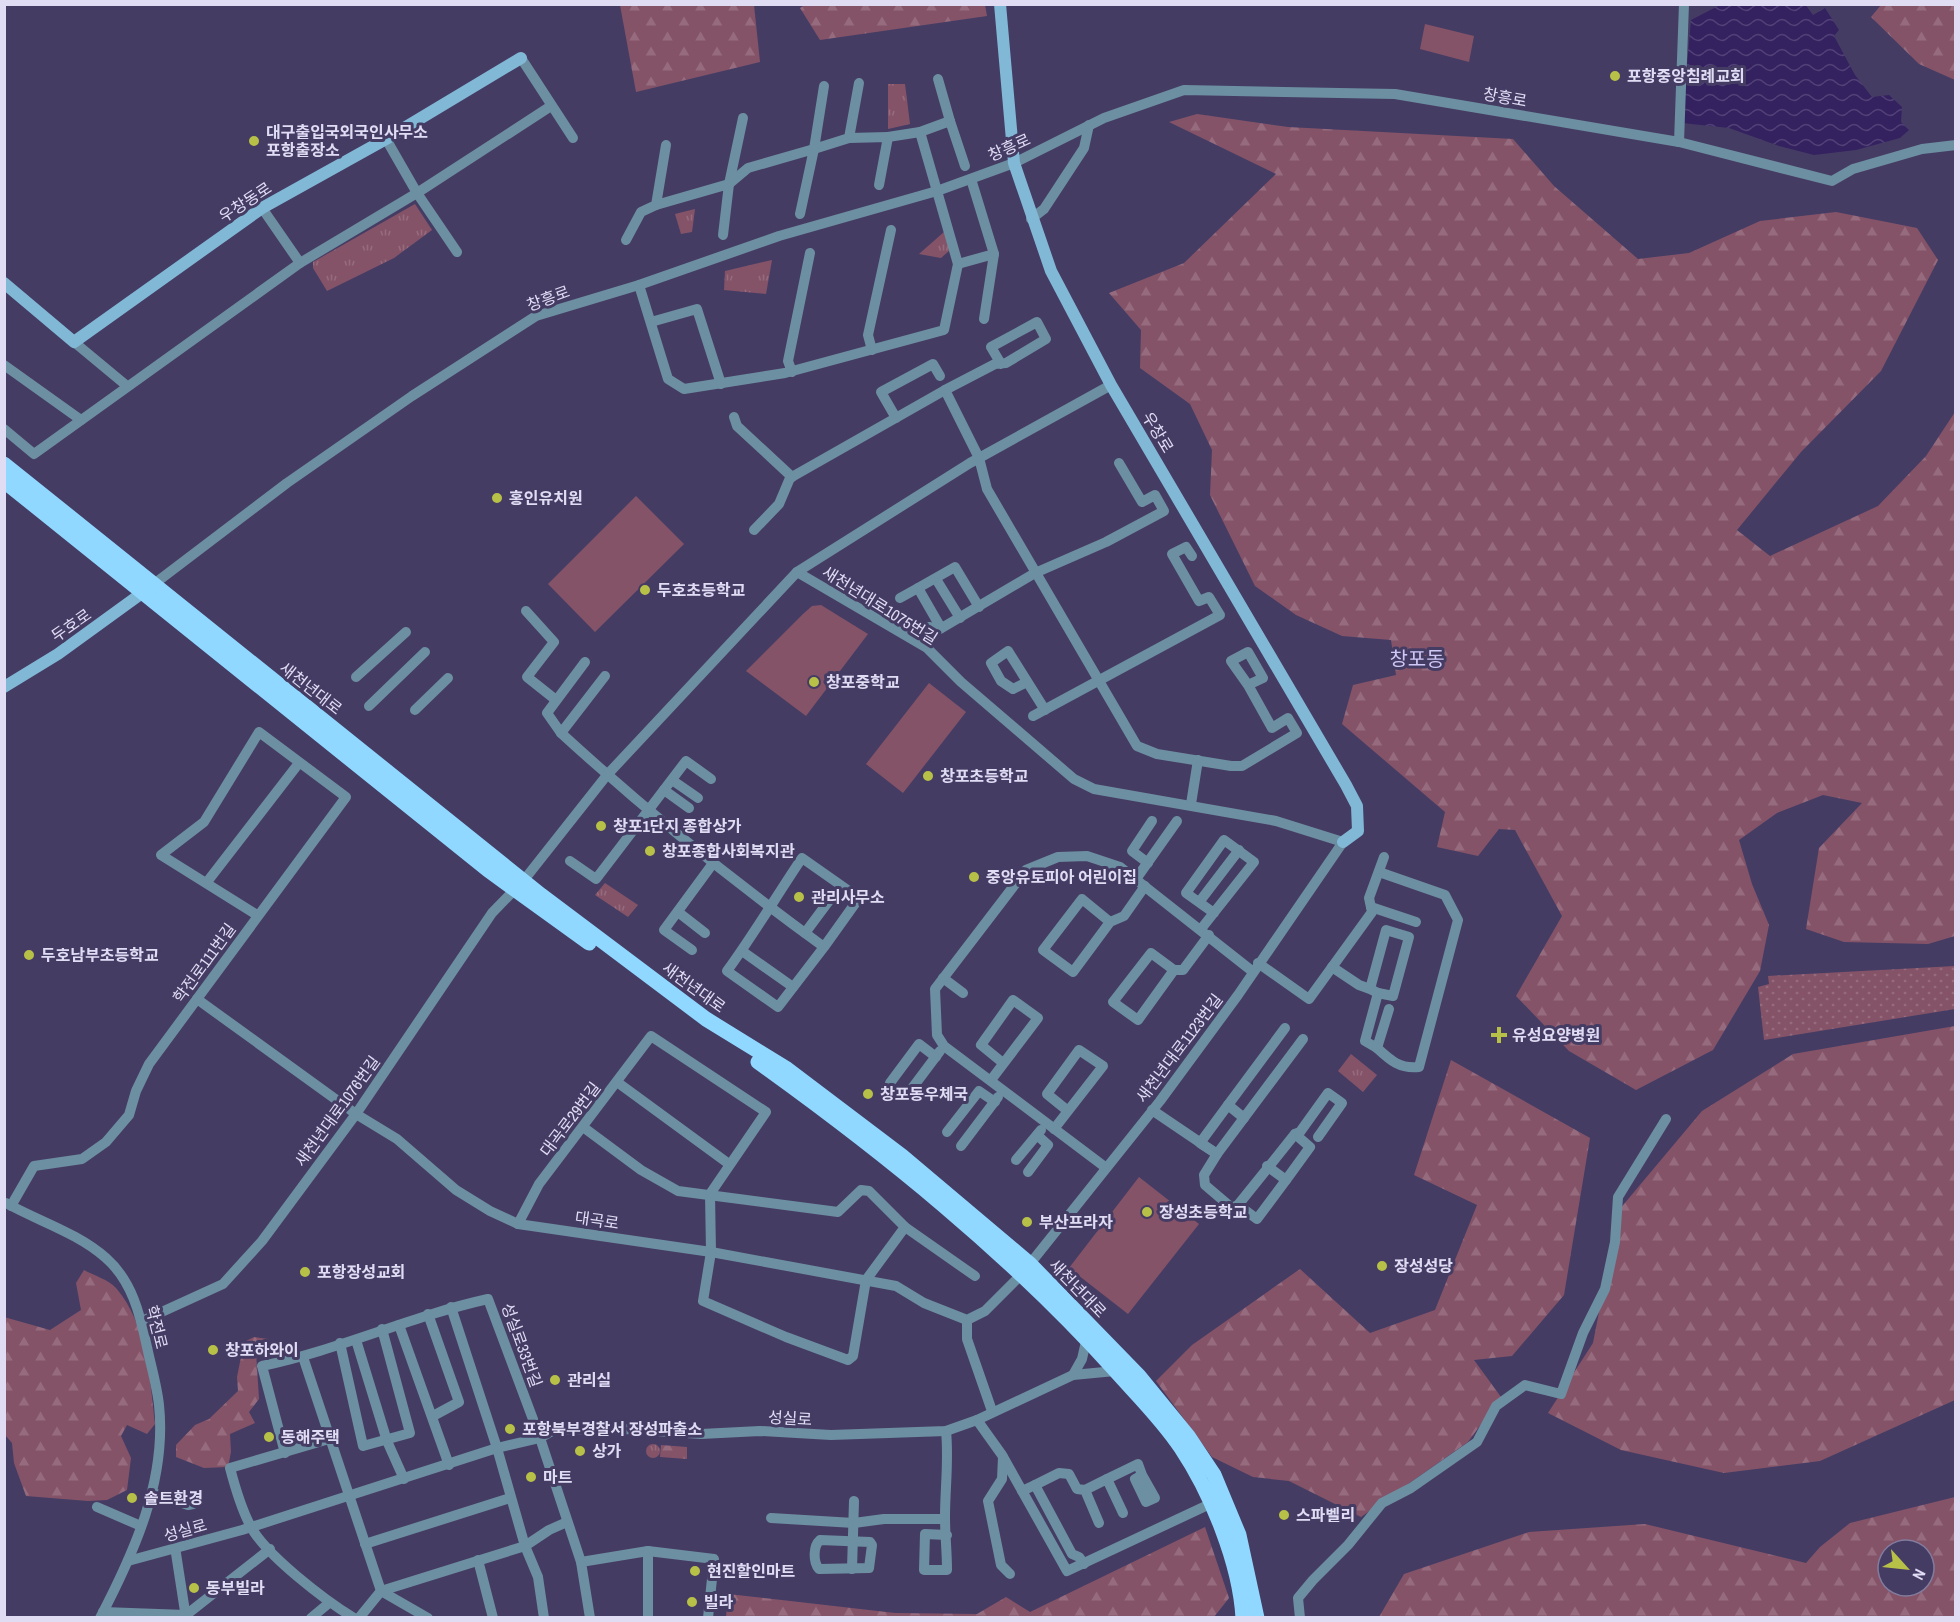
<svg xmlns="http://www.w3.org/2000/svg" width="1960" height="1622" viewBox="0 0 1960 1622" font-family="'Archivo Narrow','Noto Sans KR',sans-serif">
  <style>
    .grass { fill: url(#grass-dots) }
    .forest { fill: url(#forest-firs); fill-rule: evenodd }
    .park { fill: url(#park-tufts) }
    .pitch { fill: #855368 }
    .water { fill: url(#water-waves) }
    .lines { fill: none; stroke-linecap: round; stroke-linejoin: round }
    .street { stroke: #6d8fa2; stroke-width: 10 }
    .secondary { stroke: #81b8d6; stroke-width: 12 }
    .primary { stroke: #90d8ff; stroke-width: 15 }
    .poi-dot { fill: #b8c147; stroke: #453c64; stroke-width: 2 }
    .labels { text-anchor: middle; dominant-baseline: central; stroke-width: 6; stroke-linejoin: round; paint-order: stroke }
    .poi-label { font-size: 16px; font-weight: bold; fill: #e0dcf4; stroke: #453c64; text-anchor: start }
    .street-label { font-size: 16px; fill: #e0dcf4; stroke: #453c64 }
    .quarter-label { font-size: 20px; fill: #cfc7f6; stroke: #453c64 }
  </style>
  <defs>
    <pattern id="grass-dots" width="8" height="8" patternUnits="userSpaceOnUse" patternTransform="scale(1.5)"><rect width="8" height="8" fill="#855368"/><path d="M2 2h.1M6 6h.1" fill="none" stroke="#966b7e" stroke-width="1.8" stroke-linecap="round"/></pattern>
    <pattern id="forest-firs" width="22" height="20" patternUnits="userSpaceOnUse" patternTransform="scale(1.5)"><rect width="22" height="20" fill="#855368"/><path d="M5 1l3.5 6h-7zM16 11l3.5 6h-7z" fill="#966b7e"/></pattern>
    <pattern id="park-tufts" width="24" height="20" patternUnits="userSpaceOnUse" patternTransform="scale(1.5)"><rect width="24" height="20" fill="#855368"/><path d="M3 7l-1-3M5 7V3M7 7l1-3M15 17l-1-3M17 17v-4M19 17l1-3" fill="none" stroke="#966b7e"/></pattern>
    <pattern id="water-waves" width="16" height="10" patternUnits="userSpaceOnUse" patternTransform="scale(1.5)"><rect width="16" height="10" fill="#34215f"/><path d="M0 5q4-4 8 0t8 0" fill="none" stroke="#514177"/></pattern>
  </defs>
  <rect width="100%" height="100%" fill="#453c64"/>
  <path class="grass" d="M1955,966V1009L1764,1040L1758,987L1769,984L1768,976Z"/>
  <g class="forest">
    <path d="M620,5H754L760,62L636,92Z"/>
    <path d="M805,5H985L987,16L820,40L800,8Z"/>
    <path d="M1881,5H1955V80L1919,64L1871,17Z"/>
    <path d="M1197,114L1288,127L1513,139L1554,186L1638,259L1689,253L1760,221L1836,212L1917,228L1938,260L1881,371L1801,452L1737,530L1770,556L1878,506L1926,456L1955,412V936L1928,944L1844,942L1806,929L1819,848L1862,803L1823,795L1777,813L1739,840L1752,884L1769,925L1760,971L1713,1050L1636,1090L1569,1051L1516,996L1562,916L1515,830L1499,829L1478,856L1437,847L1445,812L1342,724L1353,685L1396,675L1391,640L1342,636L1296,615L1255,586L1210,495L1212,450L1190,404L1140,368L1141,330L1109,293L1184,263L1276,174L1169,122Z"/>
    <path d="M1955,1026V1400L1820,1461L1724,1473L1621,1450L1548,1413L1593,1343L1619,1210L1702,1111L1793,1054Z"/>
    <path d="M1451,1060L1590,1138L1564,1295L1512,1356L1474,1360L1501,1397L1468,1442L1361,1517L1289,1481L1253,1477L1212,1457L1156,1381L1192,1345L1300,1269L1370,1333L1435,1310L1477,1205L1414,1175Z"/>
    <path d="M84,1270C93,1275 109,1280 116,1288C147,1324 150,1379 155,1424L147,1434L127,1425L121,1436L131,1458L127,1490L107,1500L88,1501L26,1496L14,1463L12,1443L5,1435L4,1317L50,1330L81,1310L76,1283Z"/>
    <path d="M254,1337L268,1339L271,1344L256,1352L259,1399L249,1412L255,1423L230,1434L231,1452L228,1467L204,1468L176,1457V1445L195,1425L209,1419L238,1391L237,1377L244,1342Z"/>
    <path d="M661,1445L687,1447V1459L660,1457Z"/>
    <path d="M1955,1497V1617H1379L1404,1574L1529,1532L1645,1524L1806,1563L1820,1547L1850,1523ZM1888,1550H1924V1586H1888Z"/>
    <path d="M1205,1527L1229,1598L1214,1617H726L728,1594L895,1613L977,1614L1006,1597L1030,1612Z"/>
  </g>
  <g class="park">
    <path d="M888,84H905L910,124L888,129Z"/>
    <path d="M415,204L432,230L394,258L327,291L313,268V262Z"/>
    <path d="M695,209L692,232L681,234L675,214Z"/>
    <path d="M944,232L950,250L941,258L919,254Z"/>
    <path d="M772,260L766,294L724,290L725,271Z"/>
    <path d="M605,883L638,905L628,917L595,895Z"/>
    <path d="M1351,1054L1377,1075L1363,1092L1338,1071Z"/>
    <circle cx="653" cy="1451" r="7"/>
  </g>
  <g class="pitch">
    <path d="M1425,24L1474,36L1469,62L1420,49Z"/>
    <path d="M636,496L684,544L595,632L548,584Z"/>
    <path d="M821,605L868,634L806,716L746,671L803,614L812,606Z"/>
    <path d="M929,683L966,712L903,793L866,764Z"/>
    <path d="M1139,1177L1199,1224L1128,1314L1069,1268Z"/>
  </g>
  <path class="water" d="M1805,4L1813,15L1825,8L1839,30L1834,36L1855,75L1872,97L1889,95L1902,107L1901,122L1909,130L1900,138L1856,150L1814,155L1779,146L1729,128L1682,123L1691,20L1720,5Z"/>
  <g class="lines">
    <g class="street">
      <path d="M521,58L573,138"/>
      <path d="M938,79L950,121"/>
      <path d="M824,86L814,149L849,138L859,83"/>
      <path d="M920,132L950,121L965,166"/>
      <path d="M849,138L888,137L879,185"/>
      <path d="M386,139L417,193L457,252"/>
      <path d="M1679,142L1684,4"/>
      <path d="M729,184L748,168L814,149L800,214"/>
      <path d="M729,184L743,118"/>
      <path d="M656,205L729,184L723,235"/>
      <path d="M262,208L300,263"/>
      <path d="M1031,219L1044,209L1084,148L1089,125"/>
      <path d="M626,240L641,212L656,205L666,145"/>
      <path d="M958,264L994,254L971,179"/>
      <path d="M639,285L668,379L684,389L785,373L944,330L958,264L920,132L888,137"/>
      <path d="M984,319L994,254"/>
      <path d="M651,322L697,309L721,384"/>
      <path d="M74,342L127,386"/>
      <path d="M872,350L868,335L891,230"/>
      <path d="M4,365L81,420"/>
      <path d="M792,372L788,361L810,253"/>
      <path d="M945,390L979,458L987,489L1137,746L1157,754L1231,766H1242L1297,733L1288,718L1272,728L1248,685L1263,678L1248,652L1231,661L1248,685"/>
      <path d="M734,417L737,426L792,477"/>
      <path d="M896,418L881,392L933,364L940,376"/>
      <path d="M4,429L34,454L300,263L417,193L551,106"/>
      <path d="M754,530L779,504L790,478L945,390L995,364L1006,363L1046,339L1037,322L991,347L1001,364"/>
      <path d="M936,579L960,618"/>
      <path d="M154,584L287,483L412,396L536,316L639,285L779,236L937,191L1014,163L1104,118L1184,90L1395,94L1679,142L1832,181L1853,169L1922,149L1956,145"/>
      <path d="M918,588L955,567L979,607"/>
      <path d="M900,598L918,588L941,628"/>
      <path d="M526,611L554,642L527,677L556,700"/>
      <path d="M929,627L940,629L1035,573L1106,542L1164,511L1155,495L1142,502L1119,463"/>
      <path d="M605,676L561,733C644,809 733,881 824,947L859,898L802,858C777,895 754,934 727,971L778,1007L824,947"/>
      <path d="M356,677L406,632"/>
      <path d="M1027,682L1013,689L1001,681L991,663L1008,651L1045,710"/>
      <path d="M369,706L425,652"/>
      <path d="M415,710L448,678"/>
      <path d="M1033,716L1220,615L1209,597L1199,601L1172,554L1186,547L1192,556"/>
      <path d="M561,733L547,713L585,662"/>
      <path d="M672,780L698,798"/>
      <path d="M664,790L689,808"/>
      <path d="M1191,804L1198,760"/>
      <path d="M570,861L596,879L686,761L711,779"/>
      <path d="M1148,863L1132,851L1152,821"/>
      <path d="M1136,879L1177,821"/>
      <path d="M207,882L299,763"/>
      <path d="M1200,901L1239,850"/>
      <path d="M1371,907L1416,922"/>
      <path d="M678,912L705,933"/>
      <path d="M1110,922L1073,972L1043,950L1082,899L1110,922L1124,916L1145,886"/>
      <path d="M1201,929L1254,862L1224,840L1186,893L1214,913"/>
      <path d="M805,933L834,894"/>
      <path d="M692,950L664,930L714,862"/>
      <path d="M742,951L793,987"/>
      <path d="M1258,963L1309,999L1372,912L1369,898L1384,857"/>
      <path d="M1332,967L1359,985L1370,989L1386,930L1409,937L1393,996L1378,993L1370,989"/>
      <path d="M1174,970L1138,1020L1113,1002L1151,953L1174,970H1183L1209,935"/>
      <path d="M943,978L963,993"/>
      <path d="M1378,993L1365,1041L1377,1048L1389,1009"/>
      <path d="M197,999L356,1114L397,1139L456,1190L490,1211L518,1224L711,1252L896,1286L924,1303L967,1320L985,1311L1021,1275L1160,1101L1238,995L1343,842L1276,821L1094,789L1074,779L961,682L927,648L797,572"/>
      <path d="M1377,1048C1391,1061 1400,1069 1419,1067L1458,920L1445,895L1379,872"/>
      <path d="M991,1080L1038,1018L1013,1000L981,1045L1003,1063"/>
      <path d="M617,1082L729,1164"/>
      <path d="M890,1083L919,1044L936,1057"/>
      <path d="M907,1095L940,1051"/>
      <path d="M1228,1105L1200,1143L1217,1154L1303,1039"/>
      <path d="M1152,1110L1217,1154L1204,1175L1205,1185L1232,1208L1238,1205L1295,1134L1300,1132L1328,1093L1342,1103L1318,1137"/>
      <path d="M1244,1118L1228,1105L1285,1028"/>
      <path d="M583,1127L641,1170L678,1191L838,1212L861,1190L869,1191L905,1227L975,1276"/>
      <path d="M1054,1129L1068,1111L1047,1094L1079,1050L1103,1066L1068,1111"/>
      <path d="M947,1132L979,1091L995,1102"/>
      <path d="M961,1146L998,1097"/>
      <path d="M1016,1160L1041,1130"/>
      <path d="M1105,1167L944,1046L937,1035L935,989L1026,870L1058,857L1087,856L1120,867L1252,971"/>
      <path d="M1028,1172L1048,1145L1037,1135"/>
      <path d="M1286,1180L1310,1147L1295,1134"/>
      <path d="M6,1203C38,1221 78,1233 106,1258C132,1281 140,1314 147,1347C151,1366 157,1386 159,1405C167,1480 134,1553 100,1618"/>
      <path d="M1238,1205L1257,1219L1286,1180L1267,1166"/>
      <path d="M11,1206L34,1166L82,1159L106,1142L129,1115L136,1091L149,1064L346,797L259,732L204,822L161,855L257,915"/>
      <path d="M518,1224L539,1184L651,1036L766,1112L710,1194L711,1252L703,1301L786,1337L848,1360L853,1356L866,1280L905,1227"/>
      <path d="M451,1307L497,1448L525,1546L538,1577L544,1618"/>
      <path d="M428,1314L459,1402L433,1416"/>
      <path d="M967,1320V1339L992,1411"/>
      <path d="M142,1321L223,1284L262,1241L356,1114L492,913L524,880L607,775L797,572L970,463L1111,385"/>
      <path d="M399,1325L449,1465"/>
      <path d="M356,1340L387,1441L404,1479"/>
      <path d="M340,1343L363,1446L410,1433L382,1329"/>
      <path d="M303,1357L381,1591L428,1618"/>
      <path d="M1073,1375L1082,1359L1087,1337"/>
      <path d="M977,1420L1002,1455L1067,1571L1210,1504"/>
      <path d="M946,1431C949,1460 945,1488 945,1517C945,1535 947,1552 947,1570H924L925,1534L947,1535"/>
      <path d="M329,1439L230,1468C235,1487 241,1508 250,1525C264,1554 326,1601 354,1618"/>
      <path d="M285,1453L262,1366C339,1350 411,1316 488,1299L540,1438L581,1562L590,1618"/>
      <path d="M1003,1457L1002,1479L988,1501L1001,1565L1010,1574"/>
      <path d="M1107,1479L1138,1464L1142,1475L1135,1479L1146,1502L1155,1498L1142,1475"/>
      <path d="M1035,1485L1059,1473L1069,1474L1077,1489L1085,1490L1099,1523"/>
      <path d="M1085,1490L1107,1479L1123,1513"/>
      <path d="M1022,1491L1035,1485L1072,1554L1079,1557L1084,1564"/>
      <path d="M153,1493L188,1505L193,1504"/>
      <path d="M97,1507L141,1526"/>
      <path d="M771,1518L854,1523L884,1519H945"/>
      <path d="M820,1540L870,1542L872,1545L869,1568L819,1569C813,1562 813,1546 820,1540Z"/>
      <path d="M365,1544L510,1498"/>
      <path d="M175,1547L186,1618"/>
      <path d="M648,1551V1618"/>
      <path d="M478,1560L493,1618"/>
      <path d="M128,1561L242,1530L497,1448L540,1438L554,1430L626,1429L701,1434L760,1431L831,1435L946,1431L977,1420L1073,1375L1115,1371"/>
      <path d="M581,1562L648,1551L714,1559L708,1618"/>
      <path d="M852,1569L854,1501"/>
      <path d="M103,1612L186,1615L270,1549"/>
      <path d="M311,1618L329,1603"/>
      <path d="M359,1618L381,1591L525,1546L549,1530L567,1522"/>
      <path d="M1300,1618L1298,1598L1313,1580L1348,1545L1382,1503L1411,1488L1477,1442L1496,1406L1525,1385L1561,1394L1583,1333L1605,1289L1615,1242L1618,1197L1666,1119"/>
    </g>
    <g class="secondary">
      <path d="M1000,4L1014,163L1051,271L1111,385L1346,785L1357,806L1358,831L1343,842"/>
      <path d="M4,283L74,342L262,208L386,139L521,58"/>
      <path d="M4,687L58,654L149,588"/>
    </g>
    <g class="primary">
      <path d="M4,464L541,895L706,1019L787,1069L902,1156L1030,1264L1139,1376L1188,1436L1214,1475L1239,1535L1257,1618"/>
      <path d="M4,481L488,870L589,943"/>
      <path d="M758,1062C885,1153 1009,1253 1113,1368C1136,1394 1162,1419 1181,1448C1211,1493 1240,1563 1243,1618"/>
    </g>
  </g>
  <g class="poi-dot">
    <circle cx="1615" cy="76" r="6"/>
    <circle cx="254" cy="141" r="6"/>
    <circle cx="497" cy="498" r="6"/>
    <circle cx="645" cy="590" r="6"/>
    <circle cx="814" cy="682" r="6"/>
    <circle cx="928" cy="776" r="6"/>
    <circle cx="601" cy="826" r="6"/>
    <circle cx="650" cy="851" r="6"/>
    <circle cx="974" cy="877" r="6"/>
    <circle cx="799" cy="897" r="6"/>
    <circle cx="29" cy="955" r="6"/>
    <path d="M1496 1026h6v6h6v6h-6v6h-6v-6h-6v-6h6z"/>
    <circle cx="868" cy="1094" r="6"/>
    <circle cx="1147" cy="1212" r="6"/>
    <circle cx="1027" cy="1222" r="6"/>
    <circle cx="1382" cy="1266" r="6"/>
    <circle cx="305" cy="1272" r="6"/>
    <circle cx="213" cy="1350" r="6"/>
    <circle cx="555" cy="1380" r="6"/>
    <circle cx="510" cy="1429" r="6"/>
    <circle cx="269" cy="1437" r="6"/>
    <circle cx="580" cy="1451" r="6"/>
    <circle cx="531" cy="1477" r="6"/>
    <circle cx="132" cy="1498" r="6"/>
    <circle cx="1284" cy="1515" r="6"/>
    <circle cx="695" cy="1571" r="6"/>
    <circle cx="194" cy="1588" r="6"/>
    <circle cx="692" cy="1602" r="6"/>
  </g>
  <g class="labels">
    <g class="poi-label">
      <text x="1627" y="76">포항중앙침례교회</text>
      <text x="266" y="132">대구출입국외국인사무소<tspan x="266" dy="18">포항출장소</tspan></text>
      <text x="509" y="498">홍인유치원</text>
      <text x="657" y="590">두호초등학교</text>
      <text x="826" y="682">창포중학교</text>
      <text x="940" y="776">창포초등학교</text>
      <text x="613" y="826">창포1단지 종합상가</text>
      <text x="662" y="851">창포종합사회복지관</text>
      <text x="986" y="877">중앙유토피아 어린이집</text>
      <text x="811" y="897">관리사무소</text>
      <text x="41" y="955">두호남부초등학교</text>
      <text x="1512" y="1035">유성요양병원</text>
      <text x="880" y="1094">창포동우체국</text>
      <text x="1159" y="1212">장성초등학교</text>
      <text x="1039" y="1222">부산프라자</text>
      <text x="1394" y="1266">장성성당</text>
      <text x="317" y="1272">포항장성교회</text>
      <text x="225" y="1350">창포하와이</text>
      <text x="567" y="1380">관리실</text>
      <text x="522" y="1429">포항북부경찰서 장성파출소</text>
      <text x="281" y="1437">동해주택</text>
      <text x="592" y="1451">상가</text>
      <text x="543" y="1477">마트</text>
      <text x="144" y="1498">솔트환경</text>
      <text x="1296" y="1515">스파벨리</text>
      <text x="707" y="1571">현진할인마트</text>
      <text x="206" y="1588">동부빌라</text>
      <text x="704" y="1602">빌라</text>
    </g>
    <g class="street-label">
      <text transform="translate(1505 97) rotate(10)">창흥로</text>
      <text transform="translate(1009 147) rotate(-24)">창흥로</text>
      <text transform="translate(245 202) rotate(-33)">우창동로</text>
      <text transform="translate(548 298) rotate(-20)">창흥로</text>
      <text transform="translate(1158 432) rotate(59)">우창로</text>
      <text transform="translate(880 605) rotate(32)">새천년대로1075번길</text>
      <text transform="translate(71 625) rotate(-35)">두호로</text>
      <text transform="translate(311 688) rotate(38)">새천년대로</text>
      <text transform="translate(204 963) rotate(-54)">학전로111번길</text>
      <text transform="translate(694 987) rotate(36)">새천년대로</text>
      <text transform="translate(1179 1048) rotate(-53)">새천년대로1123번길</text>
      <text transform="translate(337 1111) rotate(-54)">새천년대로1076번길</text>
      <text transform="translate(570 1119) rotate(-53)">대곡로29번길</text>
      <text transform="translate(597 1220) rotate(8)">대곡로</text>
      <text transform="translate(1078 1288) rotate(46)">새천년대로</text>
      <text transform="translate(157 1327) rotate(76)">학전로</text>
      <text transform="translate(522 1345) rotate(70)">성실로33번길</text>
      <text transform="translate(790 1418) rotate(3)">성실로</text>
      <text transform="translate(185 1530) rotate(-16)">성실로</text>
    </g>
    <g class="quarter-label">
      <text x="1417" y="658">창포동</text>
    </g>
  </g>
  <rect width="1960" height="1622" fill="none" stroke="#e0dcf4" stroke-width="12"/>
  <g transform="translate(1906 1568) rotate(117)"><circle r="28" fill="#453c64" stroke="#837c9e" stroke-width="1.5"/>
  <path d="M0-4.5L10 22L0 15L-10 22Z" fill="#b8c147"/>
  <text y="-9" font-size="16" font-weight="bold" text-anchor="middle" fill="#e0dcf4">N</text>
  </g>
</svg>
